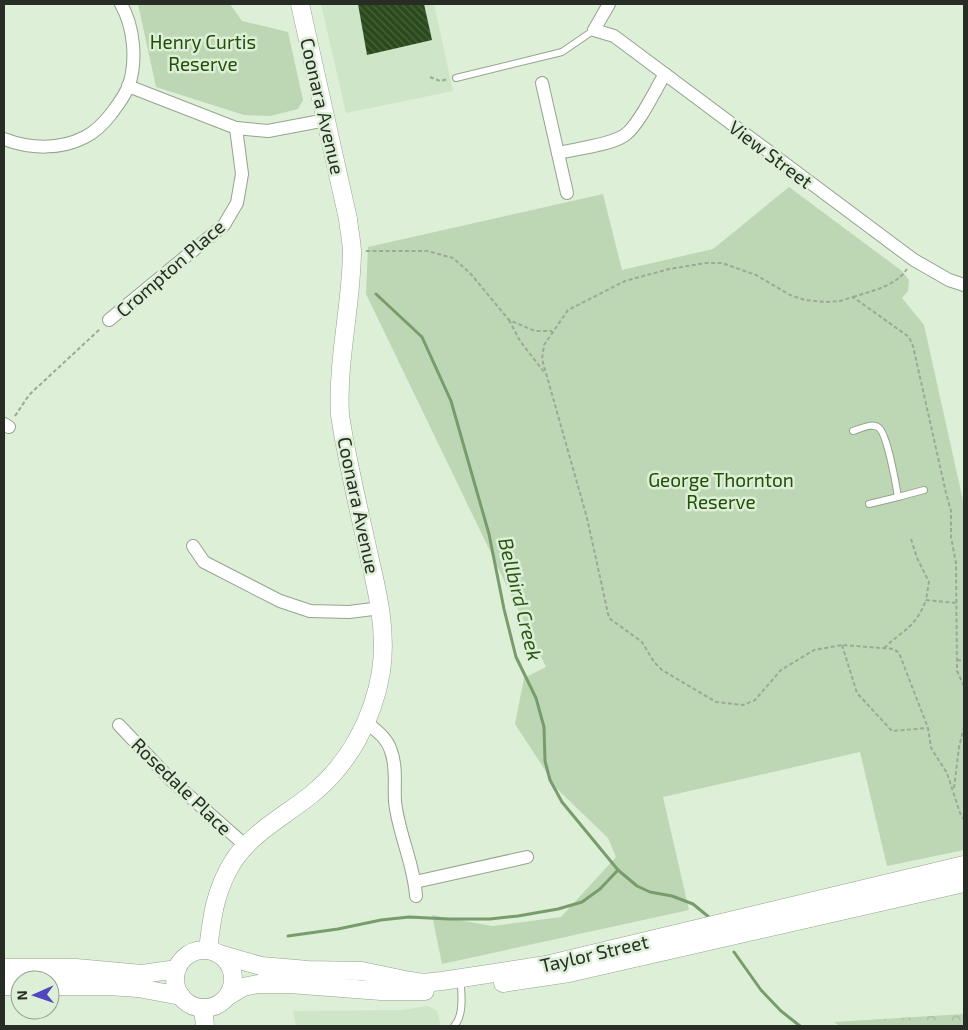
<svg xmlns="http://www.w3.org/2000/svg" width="968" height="1030" viewBox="0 0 968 1030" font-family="'Exo 2',sans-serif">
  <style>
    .built { fill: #cfe5c7 }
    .forest { fill: url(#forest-crowns) }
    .park { fill: #bdd7b4 }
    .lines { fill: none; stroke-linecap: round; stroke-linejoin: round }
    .stream { stroke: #799c6c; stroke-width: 3 }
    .building { fill: url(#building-back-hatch) }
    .lane-casing { stroke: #94a48e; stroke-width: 8 }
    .street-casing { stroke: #94a48e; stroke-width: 14 }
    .secondary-casing { stroke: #94a48e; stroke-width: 19 }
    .path { stroke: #9ca997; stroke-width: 2; stroke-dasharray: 4 2.5; stroke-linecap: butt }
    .lane { stroke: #fff; stroke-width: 6 }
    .street { stroke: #fff; stroke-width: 12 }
    .secondary { stroke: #fff; stroke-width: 18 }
    .labels { text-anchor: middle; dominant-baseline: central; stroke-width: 5; stroke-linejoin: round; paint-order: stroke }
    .park-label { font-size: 19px; fill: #214f07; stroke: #ddefd7 }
    .street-label { font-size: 19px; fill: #272d24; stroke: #ddefd7 }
    .water-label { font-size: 20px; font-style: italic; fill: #295712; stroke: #ddefd7 }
  </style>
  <defs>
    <pattern id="forest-crowns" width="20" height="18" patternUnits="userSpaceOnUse" patternTransform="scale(1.25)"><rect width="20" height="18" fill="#bdd7b4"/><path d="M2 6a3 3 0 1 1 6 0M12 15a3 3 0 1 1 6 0" fill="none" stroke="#a2b99b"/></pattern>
    <pattern id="building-back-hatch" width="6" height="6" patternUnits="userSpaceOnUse" patternTransform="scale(1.25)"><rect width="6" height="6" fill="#2a4a1d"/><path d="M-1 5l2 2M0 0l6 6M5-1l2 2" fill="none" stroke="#48623d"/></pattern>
  </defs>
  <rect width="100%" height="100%" fill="#ddefd7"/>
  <g class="built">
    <path d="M321,4H434L453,91L346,113Z"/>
    <path d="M428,1006L437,1011L441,1026H296L293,1011L402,1010Z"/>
  </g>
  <path class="forest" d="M964,1014V1026H840L834,1022Z"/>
  <g class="park">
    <path d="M138,4H230L242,21L288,32L303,100L298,109L270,116L244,115L156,87Z"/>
    <path d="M789,187L902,271L909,280L908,291L902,298L924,325L964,505V850L887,866L860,752L663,797L689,910L442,964L432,915L492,926L561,917L616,857L608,838L553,785L545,770L515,724L524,678L546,667L366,294L368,247L603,194L622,270L713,249Z"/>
  </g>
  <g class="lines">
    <g class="stream">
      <path d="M376,294L422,337L451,401L489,534L504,609L516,657L536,698L544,727L545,761L550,780L562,802L618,870L637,886L650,892L672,896L693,904L710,918"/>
      <path d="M288,936L338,929L381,920L409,917L449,919H490L518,916L558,909L582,902L600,889L618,870"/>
      <path d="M734,952L761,990L781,1011L800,1026"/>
    </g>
  </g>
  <path class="building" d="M358,4H424L432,40L367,55Z"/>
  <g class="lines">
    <defs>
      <g id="lane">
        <path d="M456,78L562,52L594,30"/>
        <path d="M853,431C860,429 872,422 879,428C887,434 896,484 898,497L869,504"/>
        <path d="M898,497L924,490"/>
        <path d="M454,1026C463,1017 462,999 461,987"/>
      </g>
      <g id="street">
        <path d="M609,4L594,30L614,36L914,260L949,280L964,285"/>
        <path d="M542,83L567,193"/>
        <path d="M128,86L236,128L268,131L326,120"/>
        <path d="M4,139C30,149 60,150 85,137C95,132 104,123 111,114C117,106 125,96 129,85C137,60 134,27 121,4"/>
        <path d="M558,153C575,149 611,145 625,135C639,125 655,90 665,74"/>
        <path d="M109,320L224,225L237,203L242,174L236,128"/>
        <path d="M4,424L9,427"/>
        <path d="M193,546L204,562L280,601L310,611L349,612L381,608"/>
        <path d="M366,722C376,730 387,738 391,751C397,767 394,785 395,801C398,833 414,863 416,896"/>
        <path d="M119,725L170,779L246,846"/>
        <path d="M415,882L527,857"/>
      </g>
      <g id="secondary">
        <path d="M208,950C212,916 215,890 234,860C254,831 285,816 312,794C349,764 373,719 381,672C387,632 378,594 369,556C359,509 347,462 340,415C337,361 351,308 352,253C352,242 349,230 348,219L300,4"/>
        <circle cx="204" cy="979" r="29"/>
        <path d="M219,954L261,966L308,970L362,971L410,981L423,983L442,981L546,965L964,865"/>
        <path d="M4,968H76L142,974L177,969"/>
        <path d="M503,983L569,973L964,883"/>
        <path d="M4,986H20"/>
        <path d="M50,986H109L138,988L181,996"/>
        <path d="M228,996L243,987L258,984H290L381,991H425"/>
        <path d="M203,1008L205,1026"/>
      </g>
    </defs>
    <use href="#lane" class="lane-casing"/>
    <use href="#street" class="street-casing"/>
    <use href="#secondary" class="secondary-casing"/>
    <g class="path">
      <path d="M430,77L440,81L448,79"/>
      <path d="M366,251H427L453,258L470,273L509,320L535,331H552"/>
      <path d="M853,297C874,290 894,287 907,269"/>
      <path d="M509,320L520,341L544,372"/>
      <path d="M15,416L29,395L100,329"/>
      <path d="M911,539L917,558L929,582L926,600L956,603"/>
      <path d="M842,645L857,693L892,731L927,728"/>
      <path d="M884,648C903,630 916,627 926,600"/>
      <path d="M957,660L964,661"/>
      <path d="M964,686L957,671L956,563L951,537V511L946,493L913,346L909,337L853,297L840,301L825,302L805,300L790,295L756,275L722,263H706L669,269L625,281L568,310L544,345L542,359L587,518L609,618L642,642L654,662L662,670L716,702L743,705L755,700L781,670L814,650L842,645L894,649L899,653L928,728L931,748L947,773L960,813L964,820"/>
      <path d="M954,788L959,747L964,727"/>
    </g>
    <use href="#lane" class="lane"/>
    <use href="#street" class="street"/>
    <use href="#secondary" class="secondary"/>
  </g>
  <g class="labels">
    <g class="park-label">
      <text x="203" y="41">Henry Curtis<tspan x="203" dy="22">Reserve</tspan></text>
      <text x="721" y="479">George Thornton<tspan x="721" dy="22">Reserve</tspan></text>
    </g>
    <g class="street-label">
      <text transform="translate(323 106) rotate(77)">Coonara Avenue</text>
      <text transform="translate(771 154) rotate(37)">View Street</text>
      <text transform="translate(170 268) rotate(-41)">Crompton Place</text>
      <text transform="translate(359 505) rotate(78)">Coonara Avenue</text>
      <text transform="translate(182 786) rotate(44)">Rosedale Place</text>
      <text transform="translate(594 953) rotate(-13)">Taylor Street</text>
    </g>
    <g class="water-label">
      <text transform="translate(521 599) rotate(76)">Bellbird Creek</text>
    </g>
  </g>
  <rect width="968" height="1030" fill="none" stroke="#272d24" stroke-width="10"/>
  <g transform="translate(35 995) rotate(268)"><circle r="24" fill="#ddefd7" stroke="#94a18f"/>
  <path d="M0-4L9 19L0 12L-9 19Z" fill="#5047be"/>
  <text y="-8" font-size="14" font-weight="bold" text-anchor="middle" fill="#272d24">N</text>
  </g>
</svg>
